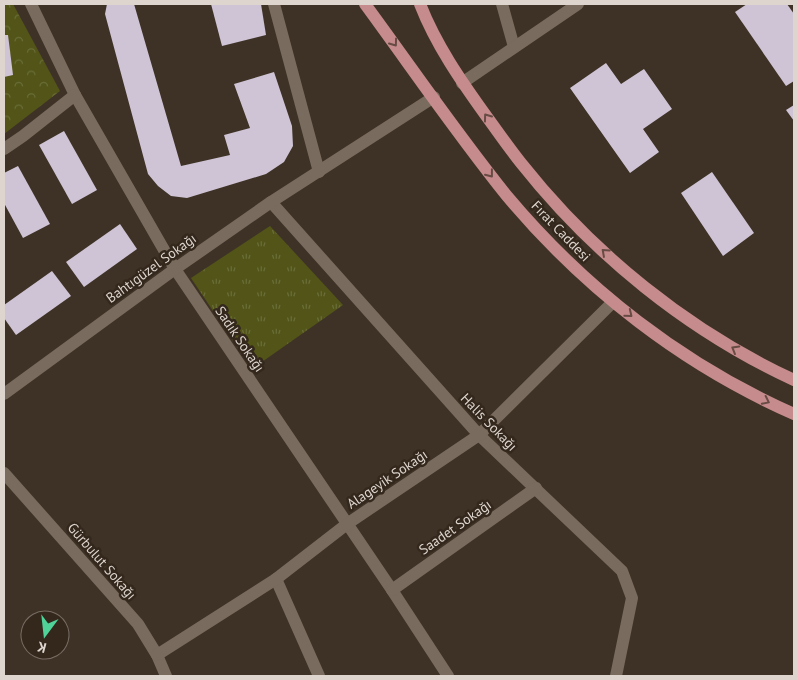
<svg xmlns="http://www.w3.org/2000/svg" width="798" height="680" viewBox="0 0 798 680" font-family="'PT Sans',sans-serif">
  <style>
    .forest { fill: url(#forest-crowns) }
    .park { fill: url(#park-tufts) }
    .building { fill: #cfc4d5 }
    .lines { fill: none; stroke-linecap: round; stroke-linejoin: round }
    .street { stroke: #796b5e; stroke-width: 12 }
    .primary { stroke: #c68b8c; stroke-width: 12 }
    .oneway { stroke: #674b44 }
    .labels { text-anchor: middle; dominant-baseline: central; stroke-width: 5; stroke-linejoin: round; paint-order: stroke }
    .street-label { font-size: 14px; fill: #ddd5ce; stroke: #34281d }
  </style>
  <defs>
    <pattern id="forest-crowns" width="20" height="18" patternUnits="userSpaceOnUse" patternTransform="scale(1.25)"><rect width="20" height="18" fill="#525517"/><path d="M2 6a3 3 0 1 1 6 0M12 15a3 3 0 1 1 6 0" fill="none" stroke="#6a6d38"/></pattern>
    <pattern id="park-tufts" width="24" height="20" patternUnits="userSpaceOnUse" patternTransform="scale(1.25)"><rect width="24" height="20" fill="#525517"/><path d="M3 7l-1-3M5 7V3M7 7l1-3M15 17l-1-3M17 17v-4M19 17l1-3" fill="none" stroke="#6a6d38"/></pattern>
  </defs>
  <rect width="100%" height="100%" fill="#3e3226"/>
  <path class="forest" d="M4,4H13L60,91L4,134Z"/>
  <path class="park" d="M270,226L343,305L252,369L191,278Z"/>
  <g class="building">
    <path d="M107,4H134L181,166L230,155L224,135L250,128L234,84L274,72L292,126L293,146L284,162L266,174L187,198L171,196L158,186L148,174L105,14Z"/>
    <path d="M211,4H261L266,35L222,46Z"/>
    <path d="M747,4H787L794,14V81L786,86L735,12Z"/>
    <path d="M4,35H8L13,75L4,77Z"/>
    <path d="M606,63L621,84L644,69L672,109L643,129L659,152L630,173L570,88Z"/>
    <path d="M794,105V121L786,110Z"/>
    <path d="M64,131L97,190L72,204L39,145Z"/>
    <path d="M18,166L50,224L23,238L4,203V173Z"/>
    <path d="M712,172L754,233L723,256L681,193Z"/>
    <path d="M120,224L137,249L84,287L66,262Z"/>
    <path d="M52,271L71,296L16,335L4,318V305Z"/>
  </g>
  <g class="lines">
    <g class="street">
      <path d="M31,4L75,95L175,269L392,590L448,676"/>
      <path d="M274,4L319,172"/>
      <path d="M502,4L514,47"/>
      <path d="M462,83L578,4"/>
      <path d="M4,149L23,136L75,95"/>
      <path d="M271,202L479,435L622,571L632,598L616,676"/>
      <path d="M4,394L175,269L271,202L434,97"/>
      <path d="M4,473L138,624L157,655L166,676"/>
      <path d="M276,579L319,676"/>
      <path d="M392,590L536,488"/>
      <path d="M157,655L276,579L347,524L479,435L613,302"/>
    </g>
    <g class="primary">
      <path d="M365,4C412,68 457,134 507,196C585,289 683,365 794,414"/>
      <path d="M420,4C436,45 461,81 487,117C498,132 509,148 521,163C593,254 688,331 794,380"/>
    </g>
  </g>
  <defs><path id="oneway-chevron" d="M-2-3.5L2.5 0L-2 3.5" fill="none" stroke-width="1.6" stroke-linecap="round" stroke-linejoin="round" transform="scale(1.25)"/></defs>
  <g class="oneway">
    <use href="#oneway-chevron" transform="translate(394 43) rotate(54)"/>
    <use href="#oneway-chevron" transform="translate(487 117) rotate(-126)"/>
    <use href="#oneway-chevron" transform="translate(490 174) rotate(52)"/>
    <use href="#oneway-chevron" transform="translate(605 252) rotate(-138)"/>
    <use href="#oneway-chevron" transform="translate(629 314) rotate(39)"/>
    <use href="#oneway-chevron" transform="translate(735 349) rotate(-150)"/>
    <use href="#oneway-chevron" transform="translate(766 401) rotate(26)"/>
  </g>
  <g class="labels">
    <g class="street-label">
      <text transform="translate(561 231) rotate(46)">Fırat Caddesi</text>
      <text transform="translate(151 268) rotate(-36)">Bahtıgüzel Sokağı</text>
      <text transform="translate(240 339) rotate(56)">Sadık Sokağı</text>
      <text transform="translate(489 422) rotate(46)">Halis Sokağı</text>
      <text transform="translate(387 479) rotate(-34)">Alageyik Sokağı</text>
      <text transform="translate(455 527) rotate(-35)">Saadet Sokağı</text>
      <text transform="translate(102 561) rotate(49)">Gürbulut Sokağı</text>
    </g>
  </g>
  <rect width="798" height="680" fill="none" stroke="#ddd5ce" stroke-width="10"/>
  <g transform="translate(45 635) rotate(195)"><circle r="24" fill="#34281d" stroke="#786d64"/>
  <path d="M0-4L9 19L0 12L-9 19Z" fill="#4fd399"/>
  <text y="-8" font-size="14" font-weight="bold" text-anchor="middle" fill="#ddd5ce">K</text>
  </g>
</svg>
